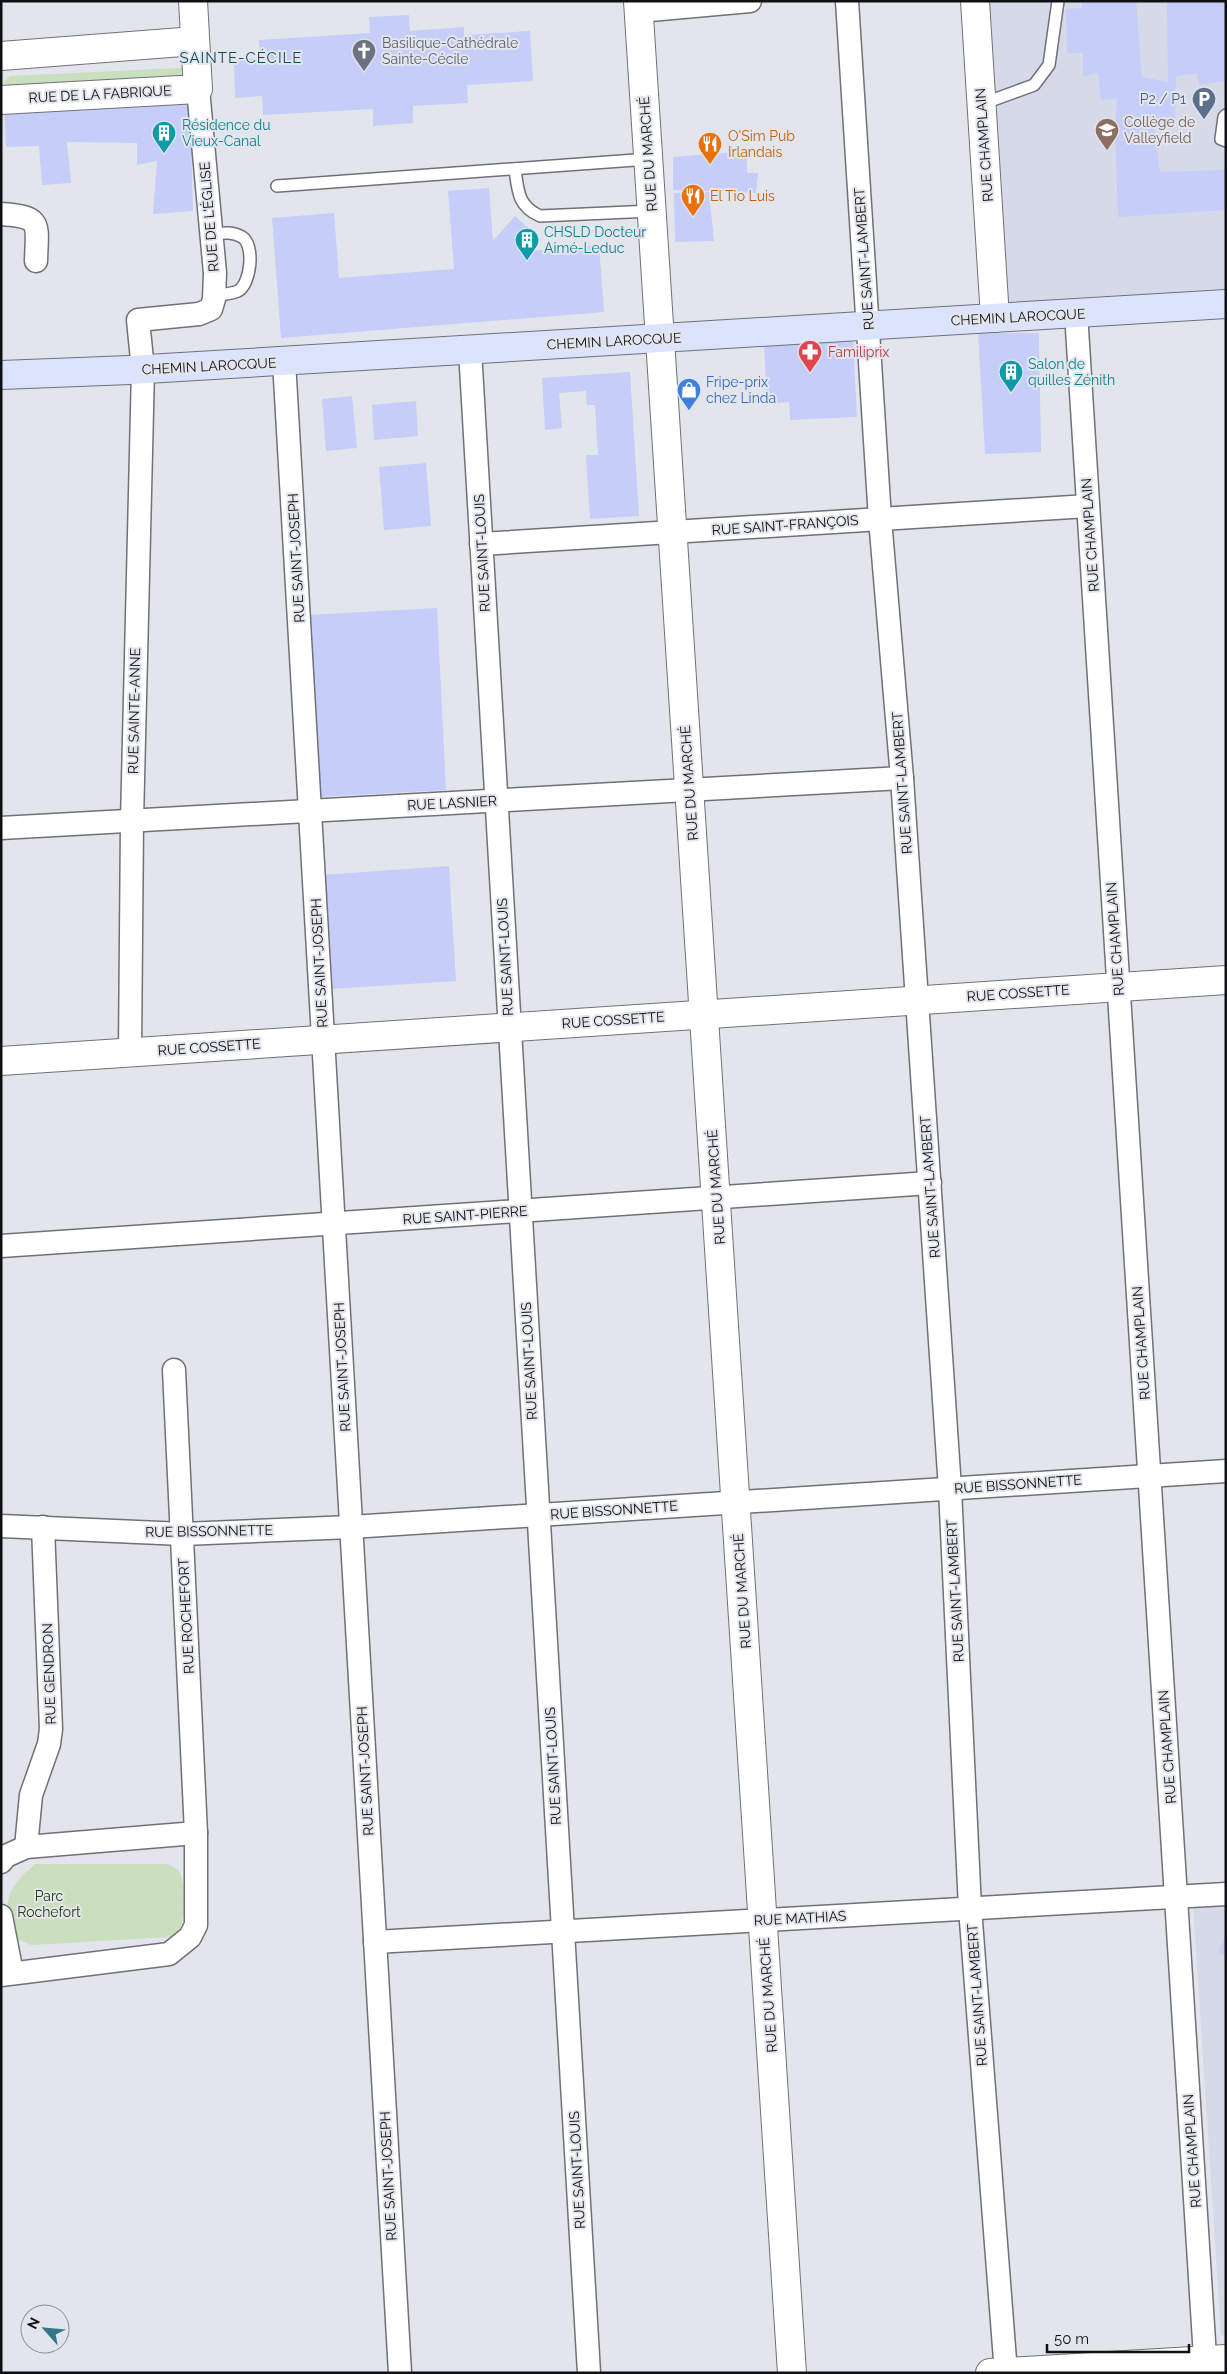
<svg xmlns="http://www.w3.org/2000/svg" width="1227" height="2374" viewBox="0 0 1227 2374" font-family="Raleway,sans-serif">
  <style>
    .built { fill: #d6d9e8 }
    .green { fill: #cadfbd }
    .building { fill: #c5cdf8 }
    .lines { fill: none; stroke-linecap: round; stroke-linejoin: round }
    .service-casing { stroke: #707178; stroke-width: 14 }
    .minor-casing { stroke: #707178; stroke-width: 25 }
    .tertiary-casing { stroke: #707178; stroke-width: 30 }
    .secondary-casing { stroke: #707178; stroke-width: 30 }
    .service { stroke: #fff; stroke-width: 11 }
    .minor { stroke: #fff; stroke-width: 22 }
    .tertiary { stroke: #fff; stroke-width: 28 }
    .secondary { stroke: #dce3fd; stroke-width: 28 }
    .labels { text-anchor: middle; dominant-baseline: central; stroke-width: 4; stroke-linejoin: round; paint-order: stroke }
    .worship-label { font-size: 14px; fill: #5b616d; stroke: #e3e5ed; text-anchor: start }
    .street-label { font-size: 14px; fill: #0f1012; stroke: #e3e5ed }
    .service-label { font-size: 14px; fill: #4e5e75; stroke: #e3e5ed; text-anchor: end }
    .education-label { font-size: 14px; fill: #785e54; stroke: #e3e5ed; text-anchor: start }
    .culture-label { font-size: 14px; fill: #0d838f; stroke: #e3e5ed; text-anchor: start }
    .food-label { font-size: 14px; fill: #c56008; stroke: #e3e5ed; text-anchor: start }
    .health-label { font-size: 14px; fill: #be3a42; stroke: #e3e5ed; text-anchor: start }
    .shop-label { font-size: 14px; fill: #366cbe; stroke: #e3e5ed; text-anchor: start }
    .park-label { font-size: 14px; fill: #233e09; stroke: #e3e5ed }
    .neighbourhood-label { font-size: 15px; letter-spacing: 1px; fill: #124b58; stroke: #e3e5ed }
  </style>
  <rect width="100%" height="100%" fill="#e3e5ed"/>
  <g class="built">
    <path d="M980,1H1226V301L998,316Z"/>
    <path d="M1226,1902V2336H1221L1193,1905Z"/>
  </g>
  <g class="green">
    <path d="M179,68H185L187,75L177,79L7,87L4,82L10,76Z"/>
    <path d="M35,1864H167C172,1866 177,1868 180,1873C185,1883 185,1919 180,1928C178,1931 174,1934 172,1937L31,1945L15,1938C1,1902 7,1888 35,1864Z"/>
  </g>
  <g class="building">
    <path d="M1082,1H1136L1142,77L1168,82L1167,1H1226V81L1199,85L1197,73L1176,76L1175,126L1154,128L1160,172L1226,170V210L1118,217L1115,130L1117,99L1101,100L1098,73L1083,76V53H1067L1066,9L1082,8Z"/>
    <path d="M409,15L410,31L464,27V35L530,31L533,81L467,85L468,103L413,106V123L373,126V109L263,115L262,96L235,98L234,59L260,58L259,40L370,33L369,17Z"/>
    <path d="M190,100L193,211L153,214L157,161L137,165V143L67,142L71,183L42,185L39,146L6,147L4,104Z"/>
    <path d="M747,151V173H758L756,193L673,190V157Z"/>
    <path d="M489,188L493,241L515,216L535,234L520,252L599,245L604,312L281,338L272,218L334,213L339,278L454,269L448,191Z"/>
    <path d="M709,192L714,241L675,242L674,193Z"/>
    <path d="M978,333H1039L1041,452L985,454Z"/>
    <path d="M853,340L857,417L790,420L789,402L767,404L764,344Z"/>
    <path d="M630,372L639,516L590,519L586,455H598L595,405H587L586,391L559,393L562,428L545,430L542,378Z"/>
    <path d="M352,396L357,448L326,451L322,399Z"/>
    <path d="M416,401L418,436L374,440L372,405Z"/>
    <path d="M426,463L431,526L384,530L379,467Z"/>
    <path d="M437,608L446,790L317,797L308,615Z"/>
    <path d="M449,866L456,981L330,989L322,875Z"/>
    <path d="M1226,1936V1956L1218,1952Z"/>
  </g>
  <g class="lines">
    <defs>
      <g id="service">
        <path d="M982,104L1034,85L1049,65L1058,1"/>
        <path d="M1226,115L1224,117L1221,139L1226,141"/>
        <path d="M515,169C518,192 518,206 540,216L652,211"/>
        <path d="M277,186L649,159"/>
        <path d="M211,234C222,233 232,231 242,237C255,245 251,284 238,291C232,294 221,294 214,296"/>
      </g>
      <g id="minor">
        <path d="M847,1L880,519L902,778L950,1489L970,1908L1006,2373"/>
        <path d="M639,11L750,1"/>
        <path d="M1,214C43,217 37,223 36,261"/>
        <path d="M1076,313L1206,2373"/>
        <path d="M470,350L589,2373"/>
        <path d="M284,361L400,2373"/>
        <path d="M481,544L1088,506"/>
        <path d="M1,828L902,778"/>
        <path d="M130,1052L132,821L143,370L138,320L199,314L211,309L214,299L215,273L198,89"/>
        <path d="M1,1246L930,1183"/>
        <path d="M1,1526L183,1534L351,1527L1226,1471"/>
        <path d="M26,1847L31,1795L49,1744L51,1729L43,1527"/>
        <path d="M1,1862L6,1856L26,1847L196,1833"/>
        <path d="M1,1916L12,1973"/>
        <path d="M375,1942L1226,1894"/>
        <path d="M1,1975L169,1954L190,1937L196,1925V1833L174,1370"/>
      </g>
      <g id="tertiary">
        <path d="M638,1L792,2373"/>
        <path d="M975,1L995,318"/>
        <path d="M1,56L195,41"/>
        <path d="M1,100L198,89L193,1"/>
        <path d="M1,1061L1226,980"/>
        <path d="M990,2373L1226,2359"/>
      </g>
      <path id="secondary" d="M1,375L130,370L1226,304"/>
    </defs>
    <use href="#service" class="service-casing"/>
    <use href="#minor" class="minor-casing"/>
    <use href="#tertiary" class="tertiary-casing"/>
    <use href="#secondary" class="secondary-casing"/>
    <use href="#service" class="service"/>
    <use href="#minor" class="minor"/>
    <use href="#tertiary" class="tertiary"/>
    <use href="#secondary" class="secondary"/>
  </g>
  <defs>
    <symbol id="church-pin" viewBox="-11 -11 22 30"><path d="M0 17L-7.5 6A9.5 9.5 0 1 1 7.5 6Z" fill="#6b7280" stroke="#e3e5ed"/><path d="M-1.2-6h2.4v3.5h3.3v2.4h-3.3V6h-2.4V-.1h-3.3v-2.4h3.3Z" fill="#fff"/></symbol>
    <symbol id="parking-pin" viewBox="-11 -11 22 30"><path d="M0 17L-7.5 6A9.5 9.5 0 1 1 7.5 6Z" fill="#5c6f8a" stroke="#e3e5ed"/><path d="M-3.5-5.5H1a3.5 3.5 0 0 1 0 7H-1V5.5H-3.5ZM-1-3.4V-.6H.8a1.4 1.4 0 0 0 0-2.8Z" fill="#fff"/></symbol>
    <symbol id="university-pin" viewBox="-11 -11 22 30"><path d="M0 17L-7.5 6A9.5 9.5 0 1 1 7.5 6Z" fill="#8d6e63" stroke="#e3e5ed"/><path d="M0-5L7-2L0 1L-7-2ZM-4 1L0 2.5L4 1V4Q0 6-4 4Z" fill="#fff"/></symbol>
    <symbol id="building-pin" viewBox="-11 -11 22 30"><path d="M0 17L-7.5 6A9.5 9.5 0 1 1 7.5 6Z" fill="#0f9aa8" stroke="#e3e5ed"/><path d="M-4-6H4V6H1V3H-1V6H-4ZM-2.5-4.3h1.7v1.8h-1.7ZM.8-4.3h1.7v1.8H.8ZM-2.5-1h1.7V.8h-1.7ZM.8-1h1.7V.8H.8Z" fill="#fff"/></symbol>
    <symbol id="restaurant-pin" viewBox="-11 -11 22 30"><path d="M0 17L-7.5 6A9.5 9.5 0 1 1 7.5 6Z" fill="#e8710a" stroke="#e3e5ed"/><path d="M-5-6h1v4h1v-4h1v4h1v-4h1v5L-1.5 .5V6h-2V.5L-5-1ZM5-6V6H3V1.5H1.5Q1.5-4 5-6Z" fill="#fff"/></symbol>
    <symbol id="pharmacy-pin" viewBox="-11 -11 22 30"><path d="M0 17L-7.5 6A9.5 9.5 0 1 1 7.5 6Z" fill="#e0444e" stroke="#e3e5ed"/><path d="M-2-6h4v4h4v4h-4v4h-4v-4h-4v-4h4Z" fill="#fff"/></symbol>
    <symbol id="shop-pin" viewBox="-11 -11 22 30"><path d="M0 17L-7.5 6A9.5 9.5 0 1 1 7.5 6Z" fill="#3f7fe0" stroke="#e3e5ed"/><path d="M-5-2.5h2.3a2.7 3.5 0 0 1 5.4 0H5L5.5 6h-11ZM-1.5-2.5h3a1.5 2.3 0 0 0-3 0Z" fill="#fff"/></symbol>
  </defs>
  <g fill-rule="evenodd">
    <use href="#church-pin" x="350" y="37" width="28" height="38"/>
    <use href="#parking-pin" x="1190" y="85" width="28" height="38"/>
    <use href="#university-pin" x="1093" y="116" width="28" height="38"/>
    <use href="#building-pin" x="150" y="119" width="28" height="38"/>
    <use href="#restaurant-pin" x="696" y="130" width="28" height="38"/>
    <use href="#restaurant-pin" x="679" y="182" width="28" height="38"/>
    <use href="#building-pin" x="513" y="226" width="28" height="38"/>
    <use href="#pharmacy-pin" x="796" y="338" width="28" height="38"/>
    <use href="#building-pin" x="997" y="358" width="28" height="38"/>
    <use href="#shop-pin" x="675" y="376" width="28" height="38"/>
  </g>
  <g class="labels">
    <g class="worship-label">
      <text x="382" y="43">Basilique-Cathédrale<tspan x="382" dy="16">Sainte-Cécile</tspan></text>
    </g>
    <g class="street-label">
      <text transform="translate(100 94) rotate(-3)">RUE DE LA FABRIQUE</text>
      <text transform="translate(984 145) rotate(-94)">RUE CHAMPLAIN</text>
      <text transform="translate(648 154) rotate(-94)">RUE DU MARCHÉ</text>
      <text transform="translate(209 217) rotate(-95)">RUE DE L'ÉGLISE</text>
      <text transform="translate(864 259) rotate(-94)">RUE SAINT-LAMBERT</text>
      <text transform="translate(1018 317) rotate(-3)">CHEMIN LAROCQUE</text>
      <text transform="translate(614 341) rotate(-3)">CHEMIN LAROCQUE</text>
      <text transform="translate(209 366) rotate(-3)">CHEMIN LAROCQUE</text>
      <text transform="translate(785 525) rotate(-4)">RUE SAINT-FRANÇOIS</text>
      <text transform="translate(1090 535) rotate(-94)">RUE CHAMPLAIN</text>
      <text transform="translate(482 553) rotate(-93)">RUE SAINT-LOUIS</text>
      <text transform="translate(296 558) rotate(-93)">RUE SAINT-JOSEPH</text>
      <text transform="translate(134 711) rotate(-89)">RUE SAINTE-ANNE</text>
      <text transform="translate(689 783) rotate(-94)">RUE DU MARCHÉ</text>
      <text transform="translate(902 783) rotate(-94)">RUE SAINT-LAMBERT</text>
      <text transform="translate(452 803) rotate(-3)">RUE LASNIER</text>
      <text transform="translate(1115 939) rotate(-94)">RUE CHAMPLAIN</text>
      <text transform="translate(505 957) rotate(-93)">RUE SAINT-LOUIS</text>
      <text transform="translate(319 963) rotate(-93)">RUE SAINT-JOSEPH</text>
      <text transform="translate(1018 993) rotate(-4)">RUE COSSETTE</text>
      <text transform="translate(613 1020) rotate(-4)">RUE COSSETTE</text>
      <text transform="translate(209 1047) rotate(-4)">RUE COSSETTE</text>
      <text transform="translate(716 1187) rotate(-94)">RUE DU MARCHÉ</text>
      <text transform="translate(930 1187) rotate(-94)">RUE SAINT-LAMBERT</text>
      <text transform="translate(465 1215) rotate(-4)">RUE SAINT-PIERRE</text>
      <text transform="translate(1141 1343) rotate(-94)">RUE CHAMPLAIN</text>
      <text transform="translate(529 1361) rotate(-93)">RUE SAINT-LOUIS</text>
      <text transform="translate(342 1367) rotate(-93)">RUE SAINT-JOSEPH</text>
      <text transform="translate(1018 1484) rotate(-4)">RUE BISSONNETTE</text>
      <text transform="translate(614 1510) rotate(-4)">RUE BISSONNETTE</text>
      <text transform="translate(209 1531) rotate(-1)">RUE BISSONNETTE</text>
      <text transform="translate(742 1591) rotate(-94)">RUE DU MARCHÉ</text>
      <text transform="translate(955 1591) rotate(-93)">RUE SAINT-LAMBERT</text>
      <text transform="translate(186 1616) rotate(-93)">RUE ROCHEFORT</text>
      <text transform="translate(49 1674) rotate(-92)">RUE GENDRON</text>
      <text transform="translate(1167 1747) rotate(-94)">RUE CHAMPLAIN</text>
      <text transform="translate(553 1766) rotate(-93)">RUE SAINT-LOUIS</text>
      <text transform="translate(365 1771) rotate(-93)">RUE SAINT-JOSEPH</text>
      <text transform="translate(800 1918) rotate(-3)">RUE MATHIAS</text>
      <text transform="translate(768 1995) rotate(-94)">RUE DU MARCHÉ</text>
      <text transform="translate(977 1995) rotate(-94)">RUE SAINT-LAMBERT</text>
      <text transform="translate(1192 2151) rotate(-94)">RUE CHAMPLAIN</text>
      <text transform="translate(577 2170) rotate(-93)">RUE SAINT-LOUIS</text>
      <text transform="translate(388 2176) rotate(-93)">RUE SAINT-JOSEPH</text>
    </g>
    <g class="service-label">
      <text x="1186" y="99">P2 / P1</text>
    </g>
    <g class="education-label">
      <text x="1124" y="122">Collège de<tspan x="1124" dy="16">Valleyfield</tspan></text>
    </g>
    <g class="culture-label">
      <text x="182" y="125">Résidence du<tspan x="182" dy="16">Vieux-Canal</tspan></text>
      <text x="544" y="232">CHSLD Docteur<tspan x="544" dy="16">Aimé-Leduc</tspan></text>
      <text x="1028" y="364">Salon de<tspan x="1028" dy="16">quilles Zénith</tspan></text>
    </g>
    <g class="food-label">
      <text x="728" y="136">O'Sim Pub<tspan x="728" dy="16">Irlandais</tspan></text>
      <text x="710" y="196">El Tio Luis</text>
    </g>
    <g class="health-label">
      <text x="828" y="352">Familiprix</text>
    </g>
    <g class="shop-label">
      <text x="706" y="382">Fripe-prix<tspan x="706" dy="16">chez Linda</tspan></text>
    </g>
    <g class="park-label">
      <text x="49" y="1896">Parc<tspan x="49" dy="16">Rochefort</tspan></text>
    </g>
    <g class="neighbourhood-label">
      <text x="241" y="58">SAINTE-CÉCILE</text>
    </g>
  </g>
  <rect width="1227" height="2374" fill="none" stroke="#0f1012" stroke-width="5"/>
  <g transform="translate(45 2329) rotate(297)"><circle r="24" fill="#e3e5ed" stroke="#8e9095"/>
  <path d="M0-4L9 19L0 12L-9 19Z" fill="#347888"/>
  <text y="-8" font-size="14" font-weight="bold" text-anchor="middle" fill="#0f1012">N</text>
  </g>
  <path d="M1047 2344v8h142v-8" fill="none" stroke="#0f1012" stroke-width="2.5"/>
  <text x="1054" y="2344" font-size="15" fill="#0f1012" stroke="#e3e5ed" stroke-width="4" paint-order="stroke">50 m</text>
</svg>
